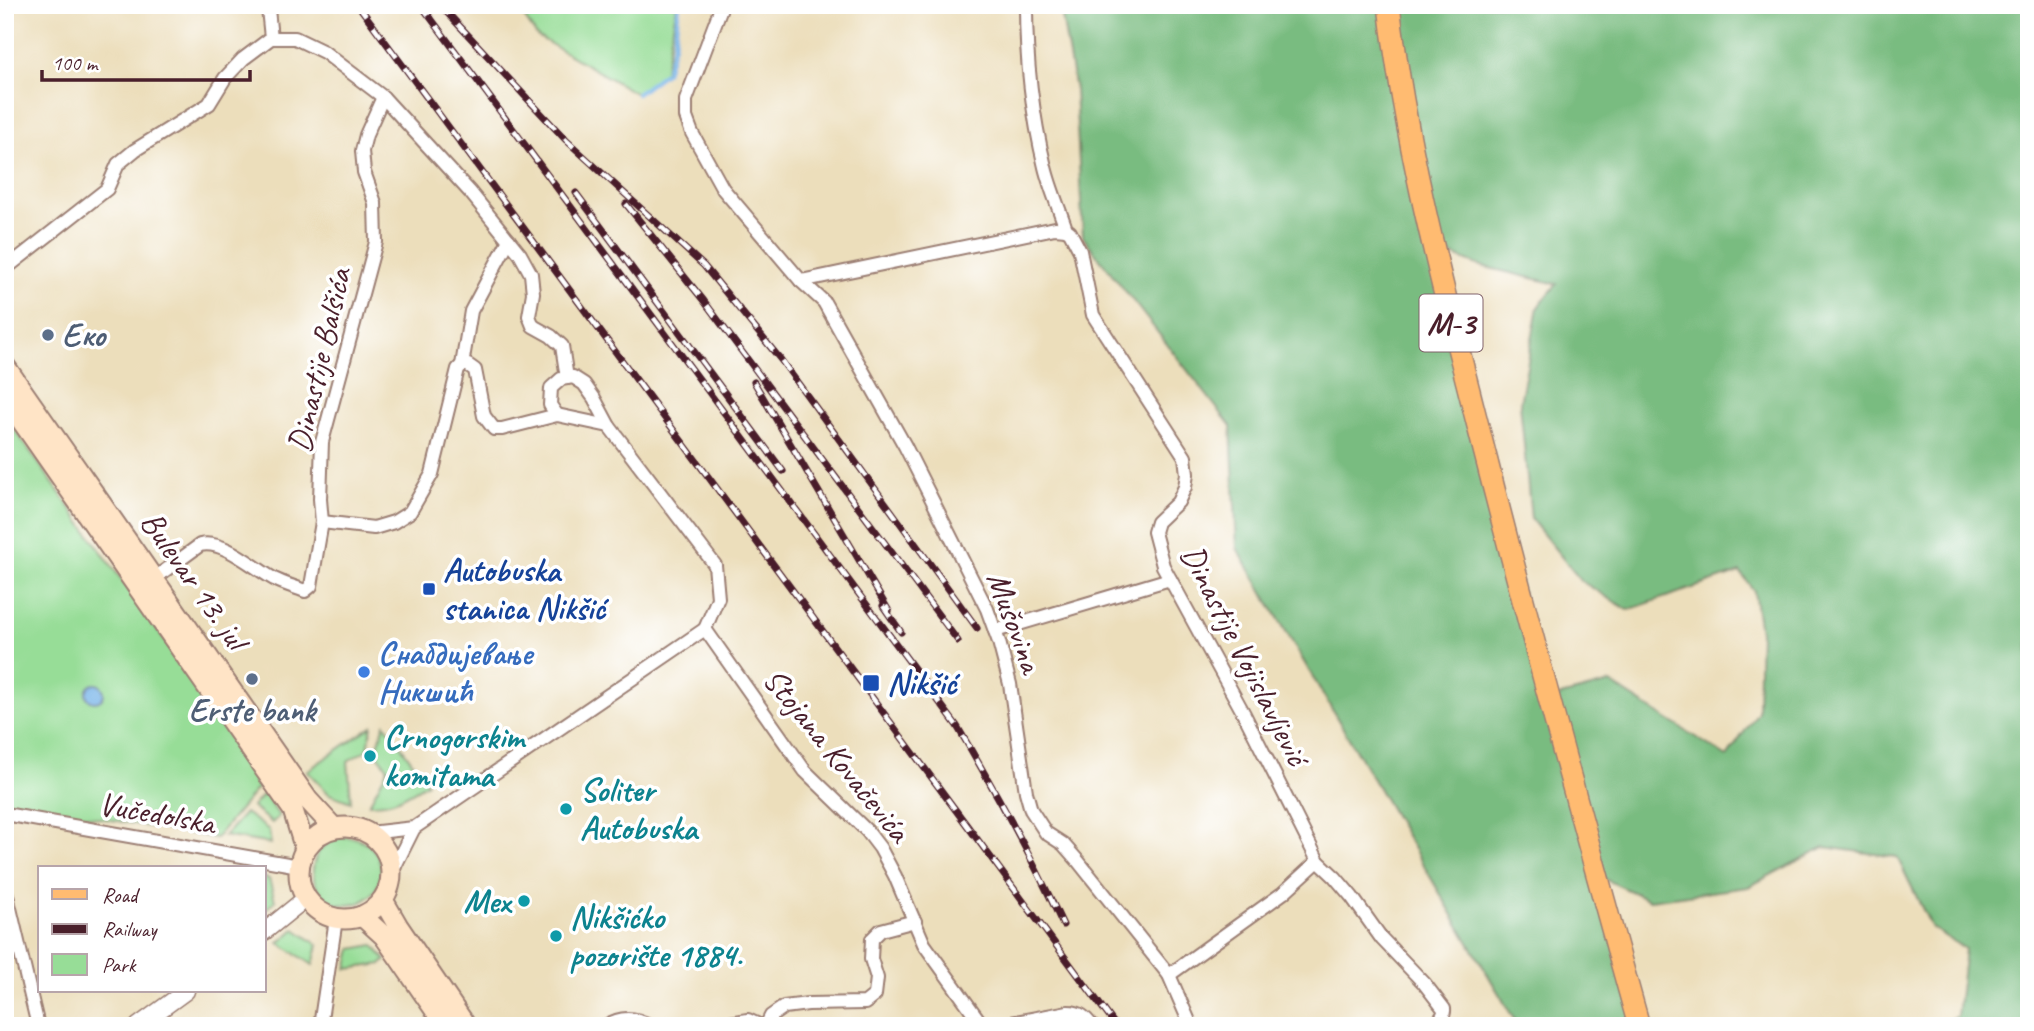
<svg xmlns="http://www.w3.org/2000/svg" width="2034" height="1031" viewBox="0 0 2034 1031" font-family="Caveat,sans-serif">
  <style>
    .green { fill: #97dd97; stroke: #707e61; stroke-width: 2 }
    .forest { fill: #79bc80; stroke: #626e56; stroke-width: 2; fill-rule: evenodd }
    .water { fill: #75b3e8; stroke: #60698a; stroke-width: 2 }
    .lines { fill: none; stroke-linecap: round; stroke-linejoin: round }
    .stream { stroke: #75b3e8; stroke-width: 4.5 }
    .minor-casing { stroke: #9b7e73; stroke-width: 16 }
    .tertiary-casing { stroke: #9b7e73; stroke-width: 19 }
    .secondary-casing { stroke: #9b7e73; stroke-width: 23 }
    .primary-casing { stroke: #9b7e73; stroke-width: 24 }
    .minor { stroke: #fff; stroke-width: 12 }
    .tertiary { stroke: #fff; stroke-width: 16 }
    .secondary { stroke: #ffe4c6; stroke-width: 19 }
    .primary { stroke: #ffbb71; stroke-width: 21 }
    .rail-casing { stroke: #4a1f2b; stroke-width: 7 }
    .rail { stroke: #fff; stroke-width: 4.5; stroke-dasharray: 13; stroke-linecap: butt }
    .service-dot { fill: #5c6f8a; stroke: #fff; stroke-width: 2.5 }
    .transit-dot { fill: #1a4fb4; stroke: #fff; stroke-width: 2.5 }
    .shop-dot { fill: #3f7fe0; stroke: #fff; stroke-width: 2.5 }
    .culture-dot { fill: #0f9aa8; stroke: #fff; stroke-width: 2.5 }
    .labels { text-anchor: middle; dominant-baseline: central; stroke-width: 7; stroke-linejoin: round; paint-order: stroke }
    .shield { fill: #fff; stroke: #80626b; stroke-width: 2 }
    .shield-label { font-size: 32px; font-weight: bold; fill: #4a1f2b }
    .service-label { font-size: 33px; font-weight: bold; fill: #4e5e75; stroke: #fff; text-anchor: start }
    .street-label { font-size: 33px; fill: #4a1f2b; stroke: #fff }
    .transit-label { font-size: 33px; font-weight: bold; fill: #164399; stroke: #fff; text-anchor: start }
    .shop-label { font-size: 33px; font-weight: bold; fill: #366cbe; stroke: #fff; text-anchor: start }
    .culture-label { font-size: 33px; font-weight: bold; fill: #0d838f; stroke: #fff; text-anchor: start }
  </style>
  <rect width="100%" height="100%" fill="#fff"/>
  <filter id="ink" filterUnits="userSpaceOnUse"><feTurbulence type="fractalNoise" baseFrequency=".0143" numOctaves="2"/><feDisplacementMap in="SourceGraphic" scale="14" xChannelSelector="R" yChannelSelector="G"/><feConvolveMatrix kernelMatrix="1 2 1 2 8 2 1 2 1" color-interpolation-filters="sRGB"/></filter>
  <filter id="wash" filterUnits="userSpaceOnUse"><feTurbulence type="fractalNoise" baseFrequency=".00686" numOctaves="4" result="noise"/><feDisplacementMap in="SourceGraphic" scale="28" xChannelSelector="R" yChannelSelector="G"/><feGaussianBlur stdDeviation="1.57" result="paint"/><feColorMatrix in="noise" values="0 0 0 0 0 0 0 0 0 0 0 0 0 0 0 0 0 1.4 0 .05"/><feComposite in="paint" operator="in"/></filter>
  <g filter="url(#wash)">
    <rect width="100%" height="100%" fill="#ecdebb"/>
    <g class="green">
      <path d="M516,5H677L664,74L637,94L537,36Z"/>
      <path d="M5,416L264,780L216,838L5,802Z"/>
      <path d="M385,724L427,783C405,796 396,804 369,804L388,768L376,752Z"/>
      <path d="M372,726L368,749L348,761L351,802L329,794L307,771Z"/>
      <path d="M264,793L279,816L272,823L252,807Z"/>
      <path d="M245,813L269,830L271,844L224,836Z"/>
      <circle cx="347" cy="871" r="34"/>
      <path d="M264,877L269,879L275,901L264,911Z"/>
      <path d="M295,929L318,945L313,965L279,943Z"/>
      <path d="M373,945L386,960L382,964L347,969L352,949Z"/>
    </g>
    <path class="forest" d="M1060,5H2029V1026H1939L1957,1016L1965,949L1932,928L1897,857L1824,847L1748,887L1650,900L1598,876L1640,1026H1518L1237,548L1231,426L1083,237L1075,90ZM1435,248L1477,265L1557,284L1538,307L1520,403L1531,519L1581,581L1628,610L1740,572L1754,591L1760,632L1758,712L1727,757L1610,683L1549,699Z"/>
    <circle class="water" cx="95" cy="693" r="9"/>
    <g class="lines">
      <path class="stream" d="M637,94L666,72L674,44L679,5"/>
    </g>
  </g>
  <g filter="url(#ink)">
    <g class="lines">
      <defs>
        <g id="minor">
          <path d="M265,5L268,9L271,38"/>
          <path d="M722,5L686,100V117L692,133L723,189L801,281L824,302L905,446L987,609L999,642L1010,684L1026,792L1031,810L1046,833L1063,844L1078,861L1169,975L1191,1026"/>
          <path d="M1026,5C1026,60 1032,114 1045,167C1050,188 1059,208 1066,229L1070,232L1080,251L1093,315L1185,457L1187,474L1185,487L1178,502L1157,522L1154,532L1163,566L1244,714L1318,861L1335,877L1352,897L1382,939L1424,983L1444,1009C1445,1017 1438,1021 1433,1026"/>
          <path d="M5,269L107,189L118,164L135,150L209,104L225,78L243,59L271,38H295L324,52L383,97L470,192L520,254L531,274L533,293L529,316L533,326L551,336L562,346L567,378"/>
          <path d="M801,281L1055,228L1066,229"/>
          <path d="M462,365L471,311L509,240"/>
          <path d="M557,415L550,405L551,388L561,379L573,377L584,384L594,398L609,426L715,565L718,598L705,629"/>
          <path d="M322,522L374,528L394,522L410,512L432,474L458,369L462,365H468L475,370L484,416L494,429H502L557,415L609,426"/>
          <path d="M148,583L200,545C223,539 254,568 274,579C284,584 295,587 305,591L311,586L322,522L320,499L322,442L376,242L375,203L364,172L362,151L366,135L383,97"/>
          <path d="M705,629L805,771L867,831L880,848L895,876L924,944L983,1026"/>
          <path d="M995,631L1170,579"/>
          <path d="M5,814L299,866"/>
          <path d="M369,833L414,828L705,629"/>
          <path d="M392,872L414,828"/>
          <path d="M5,887L38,1026"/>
          <path d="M1169,975L1283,893L1318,861"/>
          <path d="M320,1026L336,919"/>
          <path d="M606,1026C620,1017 635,1017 650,1026"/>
          <path d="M712,1026L748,1020L761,1026"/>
          <path d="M766,1026L771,1016L784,1007L808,1004L865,1003L875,995L877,978L871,959L872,939L881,930L915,921"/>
          <path d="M995,1026L1068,1012C1080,1012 1085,1017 1092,1026"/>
        </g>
        <g id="tertiary">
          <path d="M264,932L306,898"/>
          <path d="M138,1026L186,991"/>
        </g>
        <g id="secondary">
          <path d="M5,366L308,800L334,828"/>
          <path d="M5,397L293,810L305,849"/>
          <circle cx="345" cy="873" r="46"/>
          <path d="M383,900L398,926L466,1026"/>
          <path d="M362,916L384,936L446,1026"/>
        </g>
        <path id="primary" d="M1389,5C1406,151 1444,292 1480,434C1530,632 1584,829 1639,1026"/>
      </defs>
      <use href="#minor" class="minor-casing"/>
      <use href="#tertiary" class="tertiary-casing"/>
      <use href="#secondary" class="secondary-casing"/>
      <use href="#primary" class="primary-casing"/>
      <use href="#minor" class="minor"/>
      <use href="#tertiary" class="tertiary"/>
      <use href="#secondary" class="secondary"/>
      <use href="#primary" class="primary"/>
      <defs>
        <g id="rail">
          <path d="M358,5L1116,1026"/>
          <path d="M421,5L957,726C996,792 1031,855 1063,925"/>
          <path d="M440,5L566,140L704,266L781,360L977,628"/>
          <path d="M576,193L783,471"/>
          <path d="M626,204L704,301L958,641"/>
          <path d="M754,382L889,611"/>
          <path d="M883,606L901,632"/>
        </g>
      </defs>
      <use href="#rail" class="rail-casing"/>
      <use href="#rail" class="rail"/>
    </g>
  </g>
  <g class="service-dot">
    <circle cx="48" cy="335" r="7"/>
    <circle cx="252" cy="679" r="7"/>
  </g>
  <g class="transit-dot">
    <rect x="422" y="582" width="14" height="14" rx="3.5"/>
    <rect x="862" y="674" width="18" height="18" rx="3.5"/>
  </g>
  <circle class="shop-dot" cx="364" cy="672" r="7"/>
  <g class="culture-dot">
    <circle cx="370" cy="756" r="7"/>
    <circle cx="566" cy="809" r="7"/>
    <circle cx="524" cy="901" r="7"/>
    <circle cx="556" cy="936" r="7"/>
  </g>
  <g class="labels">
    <rect class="shield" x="1419.5" y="294.5" width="63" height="57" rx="5"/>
    <g class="shield-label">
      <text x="1451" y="323">M-3</text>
    </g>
    <g class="service-label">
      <text x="62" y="335">Еко</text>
      <text x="252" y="710" text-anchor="middle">Erste bank</text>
    </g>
    <g class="street-label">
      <text transform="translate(319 360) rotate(-77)">Dinastije Balšića</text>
      <text transform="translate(194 580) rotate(55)">Bulevar 13. jul</text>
      <text transform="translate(1015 622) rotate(70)">Mušovina</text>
      <text transform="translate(1245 655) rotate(63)">Dinastije Vojislavljević</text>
      <text transform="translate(837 755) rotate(51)">Stojana Kovačevića</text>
      <text transform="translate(157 813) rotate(10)">Vučedolska</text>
    </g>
    <g class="transit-label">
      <text x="443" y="570">Autobuska<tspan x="443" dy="38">stanica Nikšić</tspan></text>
      <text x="887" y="683">Nikšić</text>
    </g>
    <g class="shop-label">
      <text x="378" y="653">Снабдијевање<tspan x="378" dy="38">Никшић</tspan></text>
    </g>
    <g class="culture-label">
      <text x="384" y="737">Crnogorskim<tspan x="384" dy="38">komitama</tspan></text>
      <text x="580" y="790">Soliter<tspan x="580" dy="38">Autobuska</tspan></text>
      <text x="510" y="901" text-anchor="end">Mex</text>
      <text x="570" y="917">Nikšićko<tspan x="570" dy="38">pozorište 1884.</tspan></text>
    </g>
  </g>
  <rect width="2034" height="1031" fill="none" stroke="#fff" stroke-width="28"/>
  <rect x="38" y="866" width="228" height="126" fill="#ffffff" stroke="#b7a5aa" stroke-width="2"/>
  <rect x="52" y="889" width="35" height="10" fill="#ffbb71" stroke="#b7a5aa" stroke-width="2"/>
  <text x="102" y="902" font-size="21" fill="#4a1f2b">Road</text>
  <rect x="52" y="924" width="35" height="10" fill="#4a1f2b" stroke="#b7a5aa" stroke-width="2"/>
  <text x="102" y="936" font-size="21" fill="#4a1f2b">Railway</text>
  <rect x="52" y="954" width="35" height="21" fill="#97dd97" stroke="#b7a5aa" stroke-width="2"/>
  <text x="102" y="972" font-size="21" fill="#4a1f2b">Park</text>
  <path d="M42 70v10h208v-10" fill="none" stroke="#4a1f2b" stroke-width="3.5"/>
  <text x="52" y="70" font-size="21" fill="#4a1f2b" stroke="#ffffff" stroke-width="5" paint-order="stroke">100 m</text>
</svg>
